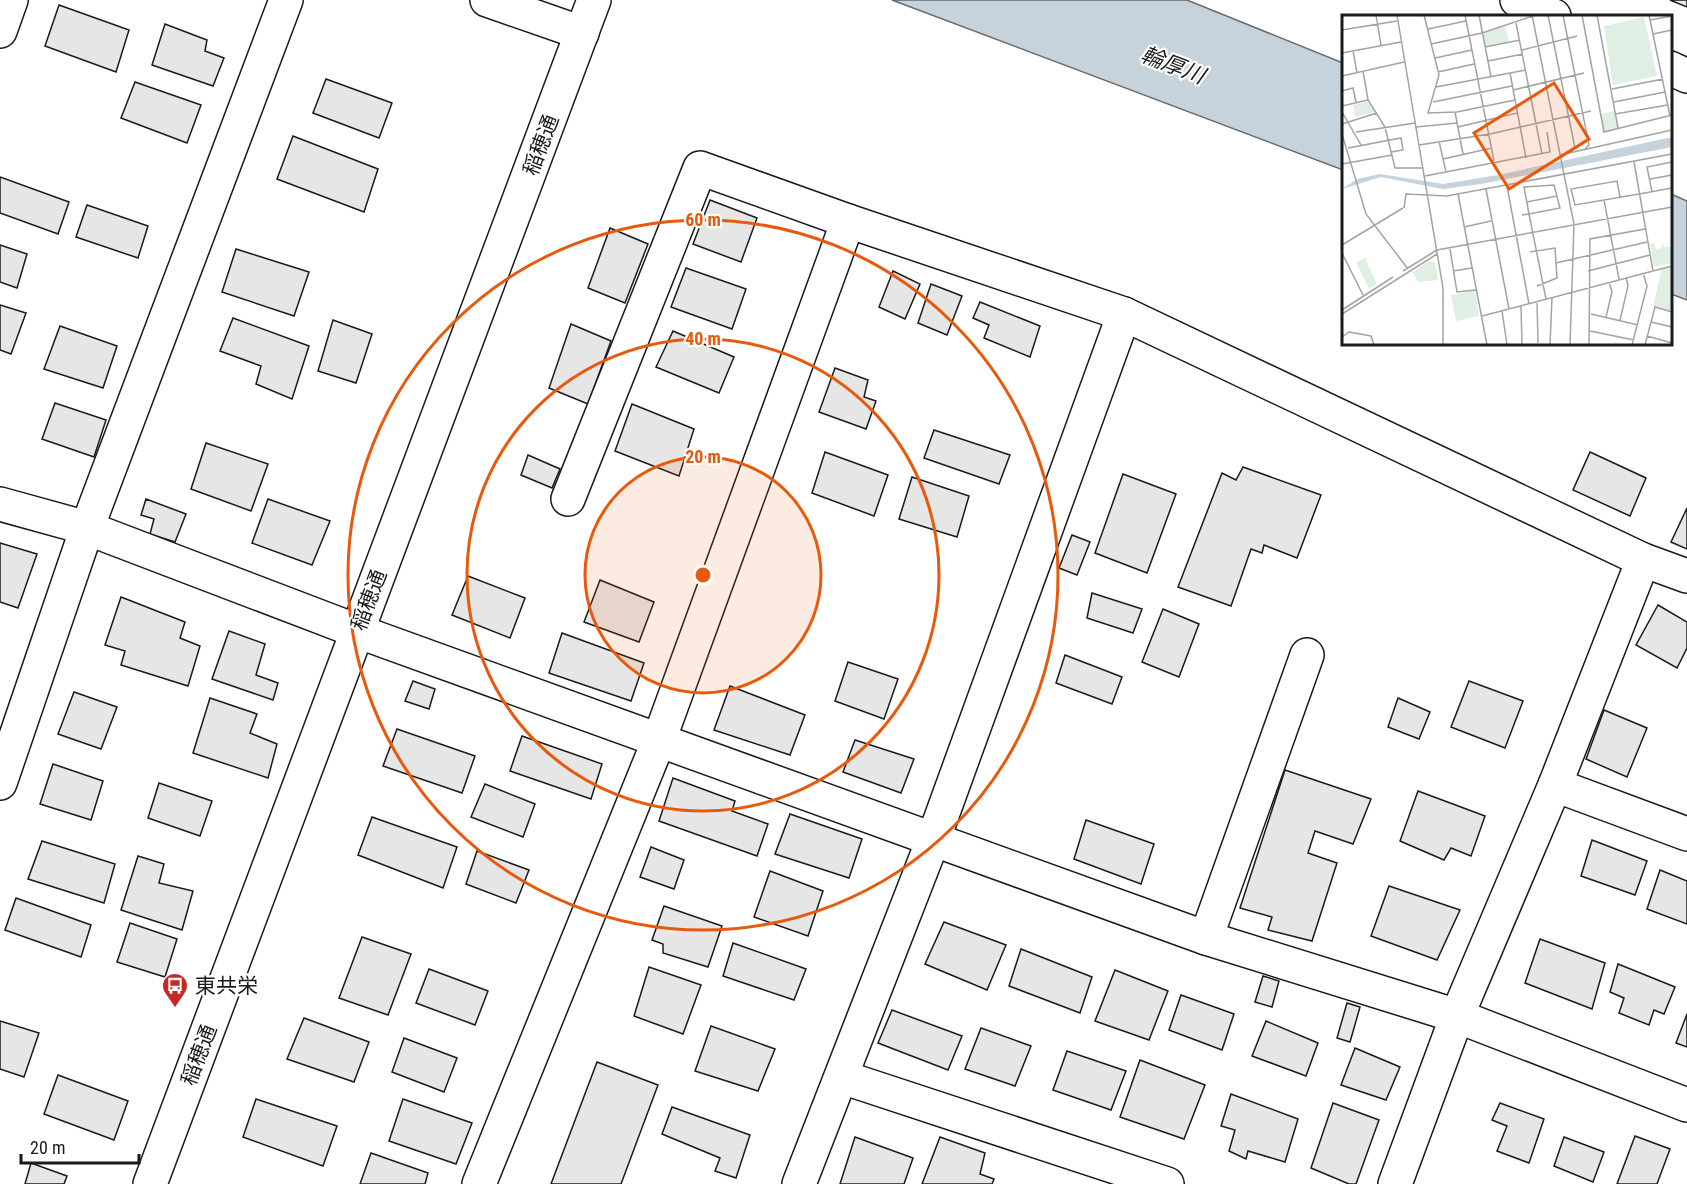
<svg xmlns="http://www.w3.org/2000/svg" width="1687" height="1184" viewBox="0 0 1687 1184" font-family="'Roboto Condensed','Noto Sans JP',sans-serif">
  <style>
    .water { fill: #c6d2dc; stroke: #6a6a6a; stroke-width: 1.5 }
    .building { fill: #e6e6e6; stroke: #1a1a1a; stroke-width: 1.5 }
    .lines { fill: none; stroke-linecap: round; stroke-linejoin: round }
    .minor-casing { stroke: #1a1a1a; stroke-width: 36 }
    .tertiary-casing { stroke: #1a1a1a; stroke-width: 36 }
    .minor { stroke: #fff; stroke-width: 33 }
    .tertiary { stroke: #fff; stroke-width: 33 }
    .ring { fill: none; stroke: #e8590c; stroke-width: 3 }
    .labels { text-anchor: middle; dominant-baseline: central; stroke-width: 4.5; stroke-linejoin: round; paint-order: stroke }
    .street-label { font-size: 21px; fill: #1a1a1a; stroke: #fff }
    .poi-label { font-size: 21px; fill: #1a1a1a; stroke: #fff; text-anchor: start }
    .water-label { font-size: 22px; font-style: italic; fill: #1a1a1a; stroke: #fff }
    .inset-road { fill: none; stroke: #a3a3a3; stroke-width: 1.5 }
    .view { fill: #e8590c; fill-opacity: 0.15; stroke: #e8590c; stroke-width: 3 }
    .inset-edge { fill: none; stroke: #1a1a1a; stroke-width: 3 }
    .centre { fill: #e8590c; stroke: #fff; stroke-width: 3 }
    .ring-label { font-size: 18px; text-anchor: middle; font-weight: bold; fill: #e8590c; stroke: #fff; stroke-width: 4.5; stroke-linejoin: round; paint-order: stroke }
  </style>
  <rect width="100%" height="100%" fill="#fff"/>
  <g class="water">
    <path d="M892,0H1187L1343,63V170Z"/>
    <path d="M1671,194L1687,201V300L1671,294Z"/>
  </g>
  <g class="building">
    <path d="M1670,0H1687V7Z"/>
    <path d="M59,5L129,30L116,72L45,46Z"/>
    <path d="M165,24L207,40L205,51L224,58L213,86L152,65Z"/>
    <path d="M326,79L392,103L379,138L313,113Z"/>
    <path d="M135,82L201,105L187,143L121,118Z"/>
    <path d="M293,136L378,169L364,212L277,179Z"/>
    <path d="M0,177L69,202L58,234L0,213Z"/>
    <path d="M710,200L757,218L741,262L693,244Z"/>
    <path d="M87,205L148,226L138,258L76,237Z"/>
    <path d="M610,228L648,244L625,303L588,288Z"/>
    <path d="M0,245L27,254L17,288L0,282Z"/>
    <path d="M236,249L309,272L294,316L222,292Z"/>
    <path d="M686,268L746,289L732,329L671,307Z"/>
    <path d="M893,271L920,284L905,319L879,307Z"/>
    <path d="M931,284L962,296L947,335L918,323Z"/>
    <path d="M980,302L1040,326L1030,357L984,338L989,325L973,318Z"/>
    <path d="M0,305L26,313L11,354L0,350Z"/>
    <path d="M233,318L309,346L292,399L256,384L261,366L220,351Z"/>
    <path d="M333,320L372,334L356,383L318,371Z"/>
    <path d="M571,324L611,341L588,404L549,388Z"/>
    <path d="M60,326L117,346L103,388L44,369Z"/>
    <path d="M673,331L734,357L719,393L656,367Z"/>
    <path d="M835,368L868,380L864,397L876,401L866,429L819,412Z"/>
    <path d="M55,403L106,420L94,457L42,439Z"/>
    <path d="M632,404L694,429L679,476L615,451Z"/>
    <path d="M934,430L1010,455L999,484L924,458Z"/>
    <path d="M206,443L268,464L251,511L191,489Z"/>
    <path d="M825,452L888,475L874,516L812,493Z"/>
    <path d="M1590,452L1646,478L1630,516L1573,490Z"/>
    <path d="M528,455L560,469L552,488L521,475Z"/>
    <path d="M1243,467L1321,495L1297,558L1264,545L1262,553L1251,549L1231,606L1178,587L1222,473L1236,480Z"/>
    <path d="M1123,474L1176,494L1147,573L1095,553Z"/>
    <path d="M912,477L969,496L957,537L899,519Z"/>
    <path d="M146,499L186,514L175,542L150,534L154,519L141,515Z"/>
    <path d="M268,499L330,521L312,565L252,543Z"/>
    <path d="M1687,508V549L1671,542Z"/>
    <path d="M1072,535L1090,542L1077,575L1059,568Z"/>
    <path d="M0,543L37,554L18,608L0,602Z"/>
    <path d="M468,576L525,598L510,638L452,615Z"/>
    <path d="M600,580L654,602L639,642L584,622Z"/>
    <path d="M1092,593L1142,609L1133,633L1087,618Z"/>
    <path d="M121,597L185,622L180,638L200,646L188,686L121,665L125,651L105,645Z"/>
    <path d="M1658,605L1687,622V648L1677,668L1636,645Z"/>
    <path d="M1163,609L1199,624L1179,677L1142,662Z"/>
    <path d="M229,631L265,644L256,675L278,683L273,700L212,679Z"/>
    <path d="M562,633L644,663L631,701L549,673Z"/>
    <path d="M1065,655L1122,677L1112,704L1056,683Z"/>
    <path d="M848,662L898,679L884,719L835,701Z"/>
    <path d="M413,681L435,689L429,709L405,701Z"/>
    <path d="M1469,681L1523,701L1505,748L1451,727Z"/>
    <path d="M730,686L805,715L790,755L714,730Z"/>
    <path d="M74,692L117,707L101,749L58,734Z"/>
    <path d="M210,698L257,714L250,733L277,744L268,778L193,753Z"/>
    <path d="M1398,698L1430,712L1419,739L1388,727Z"/>
    <path d="M1604,710L1647,728L1627,777L1586,759Z"/>
    <path d="M397,729L475,756L462,793L383,766Z"/>
    <path d="M522,736L602,764L591,799L510,771Z"/>
    <path d="M855,740L914,759L901,793L843,772Z"/>
    <path d="M53,764L103,781L91,820L40,804Z"/>
    <path d="M1285,770L1371,799L1353,844L1315,831L1308,853L1337,863L1312,941L1268,930L1272,917L1240,908Z"/>
    <path d="M673,778L735,801L732,811L768,824L757,856L659,821Z"/>
    <path d="M159,783L212,801L200,836L148,818Z"/>
    <path d="M485,784L535,804L523,837L471,817Z"/>
    <path d="M1418,791L1485,816L1471,856L1451,848L1444,860L1400,841Z"/>
    <path d="M790,814L862,839L849,878L775,854Z"/>
    <path d="M372,817L457,847L443,888L358,855Z"/>
    <path d="M1086,820L1154,844L1141,884L1074,859Z"/>
    <path d="M1592,840L1647,861L1635,895L1581,876Z"/>
    <path d="M42,841L115,864L104,903L28,879Z"/>
    <path d="M651,847L684,860L674,889L640,877Z"/>
    <path d="M477,851L529,870L516,903L466,884Z"/>
    <path d="M138,856L164,864L159,883L193,891L182,930L121,910Z"/>
    <path d="M1660,870L1687,881V924L1647,909Z"/>
    <path d="M770,871L823,891L808,936L754,917Z"/>
    <path d="M1389,886L1460,910L1437,960L1371,936Z"/>
    <path d="M16,898L91,925L81,957L5,930Z"/>
    <path d="M664,906L722,926L708,967L663,953V944L652,940Z"/>
    <path d="M944,922L1006,945L987,990L925,964Z"/>
    <path d="M130,923L177,939L165,977L117,962Z"/>
    <path d="M362,937L411,954L388,1015L339,998Z"/>
    <path d="M1540,939L1605,963L1592,1009L1525,983Z"/>
    <path d="M733,943L806,969L794,1000L723,976Z"/>
    <path d="M1021,949L1092,977L1080,1013L1009,986Z"/>
    <path d="M1618,964L1675,987L1664,1014L1654,1010L1649,1025L1619,1013L1624,998L1610,992Z"/>
    <path d="M649,967L701,985L683,1034L634,1016Z"/>
    <path d="M429,969L488,991L475,1025L416,1003Z"/>
    <path d="M1115,970L1168,991L1149,1040L1095,1021Z"/>
    <path d="M1263,976L1279,981L1272,1007L1255,1002Z"/>
    <path d="M1181,995L1234,1014L1222,1050L1169,1030Z"/>
    <path d="M1347,1003L1360,1007L1350,1042L1337,1038Z"/>
    <path d="M892,1010L962,1036L948,1070L878,1043Z"/>
    <path d="M1687,1014V1047L1676,1043Z"/>
    <path d="M304,1018L369,1042L354,1082L287,1059Z"/>
    <path d="M0,1021L39,1033L24,1077L0,1069Z"/>
    <path d="M1266,1021L1318,1043L1306,1076L1252,1056Z"/>
    <path d="M711,1026L775,1049L758,1091L695,1071Z"/>
    <path d="M981,1028L1031,1046L1015,1086L965,1069Z"/>
    <path d="M404,1038L457,1058L444,1092L392,1072Z"/>
    <path d="M1355,1048L1400,1067L1386,1100L1341,1085Z"/>
    <path d="M1067,1051L1126,1071L1111,1110L1053,1090Z"/>
    <path d="M1140,1060L1205,1085L1184,1139L1120,1117Z"/>
    <path d="M597,1062L658,1085L621,1184H551Z"/>
    <path d="M58,1075L128,1101L114,1140L44,1114Z"/>
    <path d="M1231,1094L1298,1119L1285,1162L1248,1151L1246,1159L1229,1151L1235,1130L1221,1126Z"/>
    <path d="M256,1099L337,1126L323,1166L243,1137Z"/>
    <path d="M403,1099L472,1123L456,1164L389,1141Z"/>
    <path d="M1333,1103L1379,1120L1356,1184H1349L1311,1168Z"/>
    <path d="M1500,1103L1544,1119L1529,1163L1497,1151L1507,1126L1492,1120Z"/>
    <path d="M672,1107L750,1135L736,1178L715,1171L720,1158L662,1134Z"/>
    <path d="M1635,1136L1670,1149L1657,1184H1617Z"/>
    <path d="M855,1137L913,1158L904,1184H840Z"/>
    <path d="M940,1137L985,1153L980,1174L994,1179L992,1184H922Z"/>
    <path d="M1564,1137L1604,1152L1593,1182L1554,1166Z"/>
    <path d="M371,1153L428,1173L425,1184H360Z"/>
    <path d="M31,1163L67,1176L64,1184H25Z"/>
  </g>
  <g class="lines">
    <defs>
      <g id="minor">
        <path d="M487,0L582,33"/>
        <path d="M1517,0L1554,16"/>
        <path d="M0,31L11,0"/>
        <path d="M1670,68L1687,76"/>
        <path d="M568,499L700,168L848,221L1124,314L1643,560L1687,576"/>
        <path d="M0,504L87,528L357,631L1206,938L1457,1016L1687,1105"/>
        <path d="M0,783L87,528L286,0"/>
        <path d="M1555,785L1687,834"/>
        <path d="M1206,938L1307,655"/>
        <path d="M1457,1016L1555,785L1643,560"/>
        <path d="M842,1077L1167,1184"/>
        <path d="M479,1184L659,740L848,221"/>
        <path d="M799,1184L933,840L1124,314"/>
      </g>
      <g id="tertiary">
        <path d="M150,1184L594,0"/>
        <path d="M1395,1184L1457,1016"/>
      </g>
    </defs>
    <use href="#minor" class="minor-casing"/>
    <use href="#tertiary" class="tertiary-casing"/>
    <use href="#minor" class="minor"/>
    <use href="#tertiary" class="tertiary"/>
  </g>
  <circle cx="703" cy="575" r="118" fill="#e8590c" fill-opacity=".12"/>
  <g class="ring">
    <circle cx="703" cy="575" r="118"/>
    <circle cx="703" cy="575" r="236"/>
    <circle cx="703" cy="575" r="355"/>
  </g>
  <defs>
    <symbol id="bus-pin" viewBox="-11 -11 22 30"><path d="M0 17L-7.5 6A9.5 9.5 0 1 1 7.5 6Z" fill="#c62828" stroke="#fff"/><path d="M-5-6H5V4H4V6H2V4H-2V6H-4V4H-5ZM-3.5-4V0h7V-4ZM-3.5 1.2v1.5H-2V1.2ZM2 1.2v1.5H3.5V1.2Z" fill="#fff"/></symbol>
  </defs>
  <g fill-rule="evenodd">
    <use href="#bus-pin" x="160" y="971" width="30" height="40"/>
  </g>
  <g class="labels">
    <g class="street-label">
      <text transform="translate(541 145) rotate(-69)">稲穂通</text>
      <text transform="translate(369 600) rotate(-69)">稲穂通</text>
      <text transform="translate(199 1055) rotate(-69)">稲穂通</text>
    </g>
    <g class="poi-label">
      <text x="195" y="986">東共栄</text>
    </g>
    <g class="water-label">
      <text transform="translate(1173 65) rotate(21)">輪厚川</text>
    </g>
  </g>
  <g transform="translate(1342 15)">
    <rect width="330" height="330" fill="#fff"/>
    <path d="M302,2L315,61L271,70L262,11ZM163,11L167,27L143,32L140,18ZM26,87L33,97L13,102L11,90ZM272,96L276,113L262,117L258,99ZM319,227L323,232L330,231V248L312,252L308,229L312,228L314,234L320,233ZM23,243L35,269L27,274L14,247ZM87,246L93,247L96,265L76,267L71,257ZM330,251V297L311,291L320,253ZM133,276L137,301L114,306L109,280Z" fill="#e0efe3"/>
    <path d="M330,122V132L139,169L101,174L39,162L0,174L15,164L38,159L101,169L156,160Z" fill="#c6d2dc"/>
    <path class="inset-road" d="M34,0L39,30M55,0L101,273V330M82,0L97,60L86,98L115,97L173,85M123,0L152,146M137,0L149,62M190,0L232,209L228,330M206,0L233,133L228,138M221,0L247,130L242,135M240,0L262,117L330,100M255,0L276,113M307,0L328,101M308,5L330,1M174,8L200,139M86,14L124,6M0,15L55,6M311,19L330,15M89,29L140,18L194,0M143,32L178,25M180,35L235,21M11,36L15,58M0,38L59,27M93,43L130,35M146,46L181,39M21,56L26,85L43,112L53,153H81M96,57L132,49M168,58L184,143M0,61L62,47M94,72L184,55M270,74L321,64M171,75L242,58M0,76L11,73L14,87M91,87L170,71M272,87L323,77M0,91L26,85M0,97L19,130M113,97L121,139M273,99L326,90M0,109L35,98M74,112L115,108M116,112L175,98M14,117L73,108M0,119L24,199L66,254M97,126L104,157M77,130L148,119L249,96M6,133L59,123L61,135L49,137M218,140L330,115M101,144L150,133M292,147L311,256M0,149L50,140M83,161L208,137L205,117M308,164L330,160M165,171L187,289M144,174L167,294M310,177L305,152L330,147M116,179L145,330M278,182L275,166L229,174L233,190L297,179L330,173M262,185L277,264M185,187L215,181M62,193L64,179L105,181L330,139M180,200L187,199L218,193L212,170L182,172L187,199L204,284M122,212L149,206M0,230L61,193M108,234L115,277L134,275M95,235L330,192M188,237L213,233L215,263L195,271M0,238L21,280M214,248L305,227M61,256L95,235M111,256L130,253M246,256L308,240M195,286L196,328M179,291L180,330M0,295L51,262M160,296L165,330M0,299L95,239M249,299L296,310M140,301L330,251M264,302L270,277L267,267M278,305L286,271L284,262M309,307L330,312M248,316L292,325M305,321L330,328M0,322L7,317L29,321L32,330M183,330H239M208,330L210,283M247,330L248,224L303,214M290,330L305,271L301,258M303,330L313,292L330,297"/>
    <path class="view" d="M212,68L247,124L167,174L132,118Z"/>
    <rect width="330" height="330" class="inset-edge"/>
  </g>
  <circle cx="703" cy="575" r="9" class="centre"/>
  <g class="ring-label">
    <text x="703" y="226">60 m</text>
    <text x="703" y="345">40 m</text>
    <text x="703" y="463">20 m</text>
  </g>
  <path d="M21 1154v9h118v-9" fill="none" stroke="#1a1a1a" stroke-width="3"/>
  <text x="30" y="1154" font-size="18" fill="#1a1a1a" stroke="#ffffff" stroke-width="4.5" paint-order="stroke">20 m</text>
</svg>
